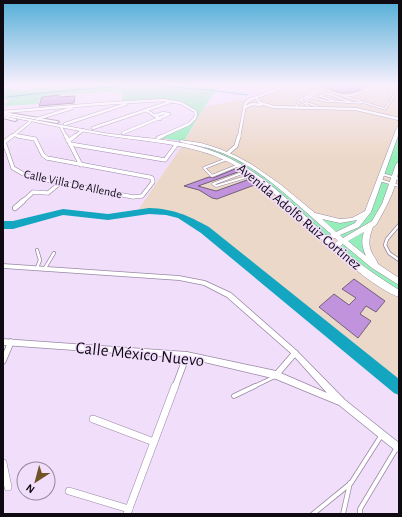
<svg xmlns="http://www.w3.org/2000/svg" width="402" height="517" viewBox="0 0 402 517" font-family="'Alegreya Sans',sans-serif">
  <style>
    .commercial { fill: #ecd8c9 }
    .green { fill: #95edba }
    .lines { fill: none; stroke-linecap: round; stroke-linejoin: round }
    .stream { stroke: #14a5c1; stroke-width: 1 }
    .river { fill: #14a5c1; fill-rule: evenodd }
    .building { fill: #c193dd; stroke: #70607a }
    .service-far4-casing { stroke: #9a89a4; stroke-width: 2.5 }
    .service-far3-casing { stroke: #9a89a4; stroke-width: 3 }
    .service-far2-casing { stroke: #9a89a4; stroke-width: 4 }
    .service-far1-casing { stroke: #9a89a4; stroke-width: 4.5 }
    .service-casing { stroke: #9a89a4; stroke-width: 5.5 }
    .minor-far4-casing { stroke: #9a89a4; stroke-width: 3.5 }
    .minor-far3-casing { stroke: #9a89a4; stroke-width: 4.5 }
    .minor-far2-casing { stroke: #9a89a4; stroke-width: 6 }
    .minor-far1-casing { stroke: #9a89a4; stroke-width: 7 }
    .minor-casing { stroke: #9a89a4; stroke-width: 8 }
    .tertiary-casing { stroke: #9a89a4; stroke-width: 1.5 }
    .secondary-casing { stroke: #9a89a4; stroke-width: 2 }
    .primary-casing { stroke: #9a89a4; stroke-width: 1 }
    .service-far4 { stroke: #fff; stroke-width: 1.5 }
    .service-far3 { stroke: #fff; stroke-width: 2 }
    .service-far2 { stroke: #fff; stroke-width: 2.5 }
    .service-far1 { stroke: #fff; stroke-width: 3 }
    .service { stroke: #fff; stroke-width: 4 }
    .minor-far4 { stroke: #fff; stroke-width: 2.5 }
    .minor-far3 { stroke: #fff; stroke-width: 3.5 }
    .minor-far2 { stroke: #fff; stroke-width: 4.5 }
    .minor-far1 { stroke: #fff; stroke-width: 5.5 }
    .minor { stroke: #fff; stroke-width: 7 }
    .tertiary { fill: #fff; fill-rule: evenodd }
    .secondary { fill: #fff; fill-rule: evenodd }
    .primary { fill: #fff; fill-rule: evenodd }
    .labels { text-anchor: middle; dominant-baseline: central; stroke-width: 3; stroke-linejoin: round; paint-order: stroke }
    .far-street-label { font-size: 12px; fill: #0f0912; stroke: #f1defb }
    .street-label { font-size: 14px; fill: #0f0912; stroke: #f1defb }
    .near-street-label { font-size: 17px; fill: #0f0912; stroke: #f1defb }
  </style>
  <rect width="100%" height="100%" fill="#f1defb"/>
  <path class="commercial" d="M289,85H399V388L205,230L181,216L166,212L149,211L136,213L182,146L204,107L262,96Z"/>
  <g class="green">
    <path d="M40,85H71L65,87L89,85L220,86L204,107L184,141L158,138C166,134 188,127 194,119C196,116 196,114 194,111C184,95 139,102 122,102L123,93L105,92L42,96L38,104L5,106L8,101L10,99L3,100V88L26,91Z"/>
    <path d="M399,127V163L394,178L382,174Z"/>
    <path d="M204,145L225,151L255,167L309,211L325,219L348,221L368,212L380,180L393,184L365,243L375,263L399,282V294L333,247L344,241L336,235L325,239L277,195L244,168L201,149Z"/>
  </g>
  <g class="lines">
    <path class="stream" d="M8,97C51,92 95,87 139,86C175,86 212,90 248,95"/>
    <path class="river" d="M149,208C174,209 187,215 209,227L399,379V395L394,393L201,233L178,218L166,215L149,214L108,220L63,215L13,229H3V221H13L63,209L108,214Z"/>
  </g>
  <g class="building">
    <path d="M319,85H366L358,89L361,90L349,93L338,92Z"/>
    <path d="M59,95V97L75,96L74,103L39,106L42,97Z"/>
    <path d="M235,169L238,172L198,186L216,191L250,179L257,184L217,199L212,198L199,190L184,186L209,177L213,178Z"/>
    <path d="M354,279L385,301L376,312L366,306L360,314L371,321L358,338L319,307L334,294L349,305L356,298L342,289Z"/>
  </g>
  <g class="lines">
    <defs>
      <g id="service-far4">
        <path d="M312,85C341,95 346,103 374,85"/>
        <path d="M343,96L385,109L393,97L389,91"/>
        <path d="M308,97L326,101L361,103"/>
        <path d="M334,101L320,96L327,93L350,102"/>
        <path d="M308,106L301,100L320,88"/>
        <path d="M317,106L307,103L305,100L323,89"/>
        <path d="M296,107L302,96"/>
      </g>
      <g id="service-far3">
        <path d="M227,159L204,168L212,176L239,165"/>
        <path d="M247,171L213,184L216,186L253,175"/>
        <path d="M382,174L399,179"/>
        <path d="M380,180L399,186"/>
      </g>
      <g id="service-far2">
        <path d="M399,225L387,239L385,245L389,253L399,260"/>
        <path d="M37,250L40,260L37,268"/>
        <path d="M45,268L54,253"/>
      </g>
      <path id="service-far1" d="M253,387L274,377"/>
      <g id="service">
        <path d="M234,396L255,386"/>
        <path d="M313,514L351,483L381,436"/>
        <path d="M343,514L350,483"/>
        <path d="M360,514V509L396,449"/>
      </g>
      <g id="minor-far4">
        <path d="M256,98L260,103L274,107L356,109L399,119"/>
        <path d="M245,107L253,104L261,105"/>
        <path d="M146,110L160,119"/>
        <path d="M3,112L99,104L163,100L181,103L195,111L196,114L195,118L189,124L160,137"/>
        <path d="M155,116L163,113L169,114"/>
        <path d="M37,119L72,108"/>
        <path d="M65,124L126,104"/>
        <path d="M61,127L66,137"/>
        <path d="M93,128L170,102"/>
        <path d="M123,133L169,114"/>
        <path d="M14,135L23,137"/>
        <path d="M11,137L30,122"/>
        <path d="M74,137L83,130"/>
        <path d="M239,137L245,104L249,100L289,85"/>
      </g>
      <g id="minor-far3">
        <path d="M66,136L81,165"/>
        <path d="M158,138L163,136"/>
        <path d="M68,141L75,136"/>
        <path d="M4,142L13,168L27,176L133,197L142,196L153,182L152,178L149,177L47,158L43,155L35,139L18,136"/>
        <path d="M3,143L12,136"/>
        <path d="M70,144L165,160L176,145"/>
        <path d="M228,153L236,146L239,136"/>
        <path d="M22,202L33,192L48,193L60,183"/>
      </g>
      <path id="minor-far2" d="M15,208L23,201"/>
      <g id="minor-far1">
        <path d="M3,361L11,342"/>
        <path d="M276,375L295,353"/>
        <path d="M175,387L187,355"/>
      </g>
      <g id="minor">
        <path d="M93,419L154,442"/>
        <path d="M3,463L8,487"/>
        <path d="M69,491L129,509"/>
        <path d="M127,514L175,386"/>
      </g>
      <path id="tertiary" d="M3,264L179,276L205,281L231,293L297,351L345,400L399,443V452L396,451L339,405L276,379L187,358L3,345V339L187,352L276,371L327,393L293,355L227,297L204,285L179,280L3,268Z"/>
      <g id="secondary">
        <path d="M3,112L57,121L59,122L57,123L3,114Z"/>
        <path d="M3,116L16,119L17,120L15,121L3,118Z"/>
      </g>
      <path id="primary" d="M3,114C37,120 70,127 104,133C146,139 193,139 231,159C271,179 302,214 335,243L338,241L335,238H331L330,236L331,234C300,208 271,177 234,158C223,153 211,148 199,146C193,144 184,144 179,141L181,140L201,143L220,149L236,156L251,164L280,184L315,213L340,219L352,218L365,211L397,127L399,126V133L371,212L359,227L340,235L343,238L372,221L382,204L396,164L399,162C399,184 387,206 376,225L373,227C370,235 367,243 372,253C374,257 377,260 378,264L399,278V285L372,268L343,244L339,247C358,263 378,277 399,290V297C379,290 349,265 333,250L331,249L330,247C302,221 273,188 241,169C200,143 151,143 104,135C70,130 37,122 3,116ZM322,219L340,223L357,220L355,223L336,232ZM364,232C361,241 362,247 366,256L348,241Z"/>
    </defs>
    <use href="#service-far4" class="service-far4-casing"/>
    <use href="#service-far3" class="service-far3-casing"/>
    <use href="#service-far2" class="service-far2-casing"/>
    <use href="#service-far1" class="service-far1-casing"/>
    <use href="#service" class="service-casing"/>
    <use href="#minor-far4" class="minor-far4-casing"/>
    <use href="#minor-far3" class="minor-far3-casing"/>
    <use href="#minor-far2" class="minor-far2-casing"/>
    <use href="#minor-far1" class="minor-far1-casing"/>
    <use href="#minor" class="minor-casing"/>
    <use href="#tertiary" class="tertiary-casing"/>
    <use href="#secondary" class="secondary-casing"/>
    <use href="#primary" class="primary-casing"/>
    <use href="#service-far4" class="service-far4"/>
    <use href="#service-far3" class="service-far3"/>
    <use href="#service-far2" class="service-far2"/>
    <use href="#service-far1" class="service-far1"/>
    <use href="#service" class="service"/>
    <use href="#minor-far4" class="minor-far4"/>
    <use href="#minor-far3" class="minor-far3"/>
    <use href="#minor-far2" class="minor-far2"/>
    <use href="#minor-far1" class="minor-far1"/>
    <use href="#minor" class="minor"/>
    <use href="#tertiary" class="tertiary"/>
    <use href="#secondary" class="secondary"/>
    <use href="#primary" class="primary"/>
  </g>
  <linearGradient id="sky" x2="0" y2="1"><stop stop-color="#53aed8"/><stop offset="0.54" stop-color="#f9f0fd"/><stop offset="1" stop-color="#f9f0fd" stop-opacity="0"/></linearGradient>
  <rect width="402" height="157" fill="url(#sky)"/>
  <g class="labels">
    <g class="far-street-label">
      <text transform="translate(73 184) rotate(12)">Calle Villa De Allende</text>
    </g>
    <g class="street-label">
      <text transform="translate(299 217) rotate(40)">Avenida Adolfo Ruiz Cortinez</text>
    </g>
    <g class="near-street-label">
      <text transform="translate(140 354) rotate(6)">Calle México Nuevo</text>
    </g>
  </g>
  <rect width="402" height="517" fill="none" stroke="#0f0912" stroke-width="8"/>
  <g transform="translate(36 481) rotate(216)"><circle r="19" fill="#f1defb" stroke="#97899e"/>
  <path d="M0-3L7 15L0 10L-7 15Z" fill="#715227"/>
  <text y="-6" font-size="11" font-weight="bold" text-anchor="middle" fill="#0f0912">N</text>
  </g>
</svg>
